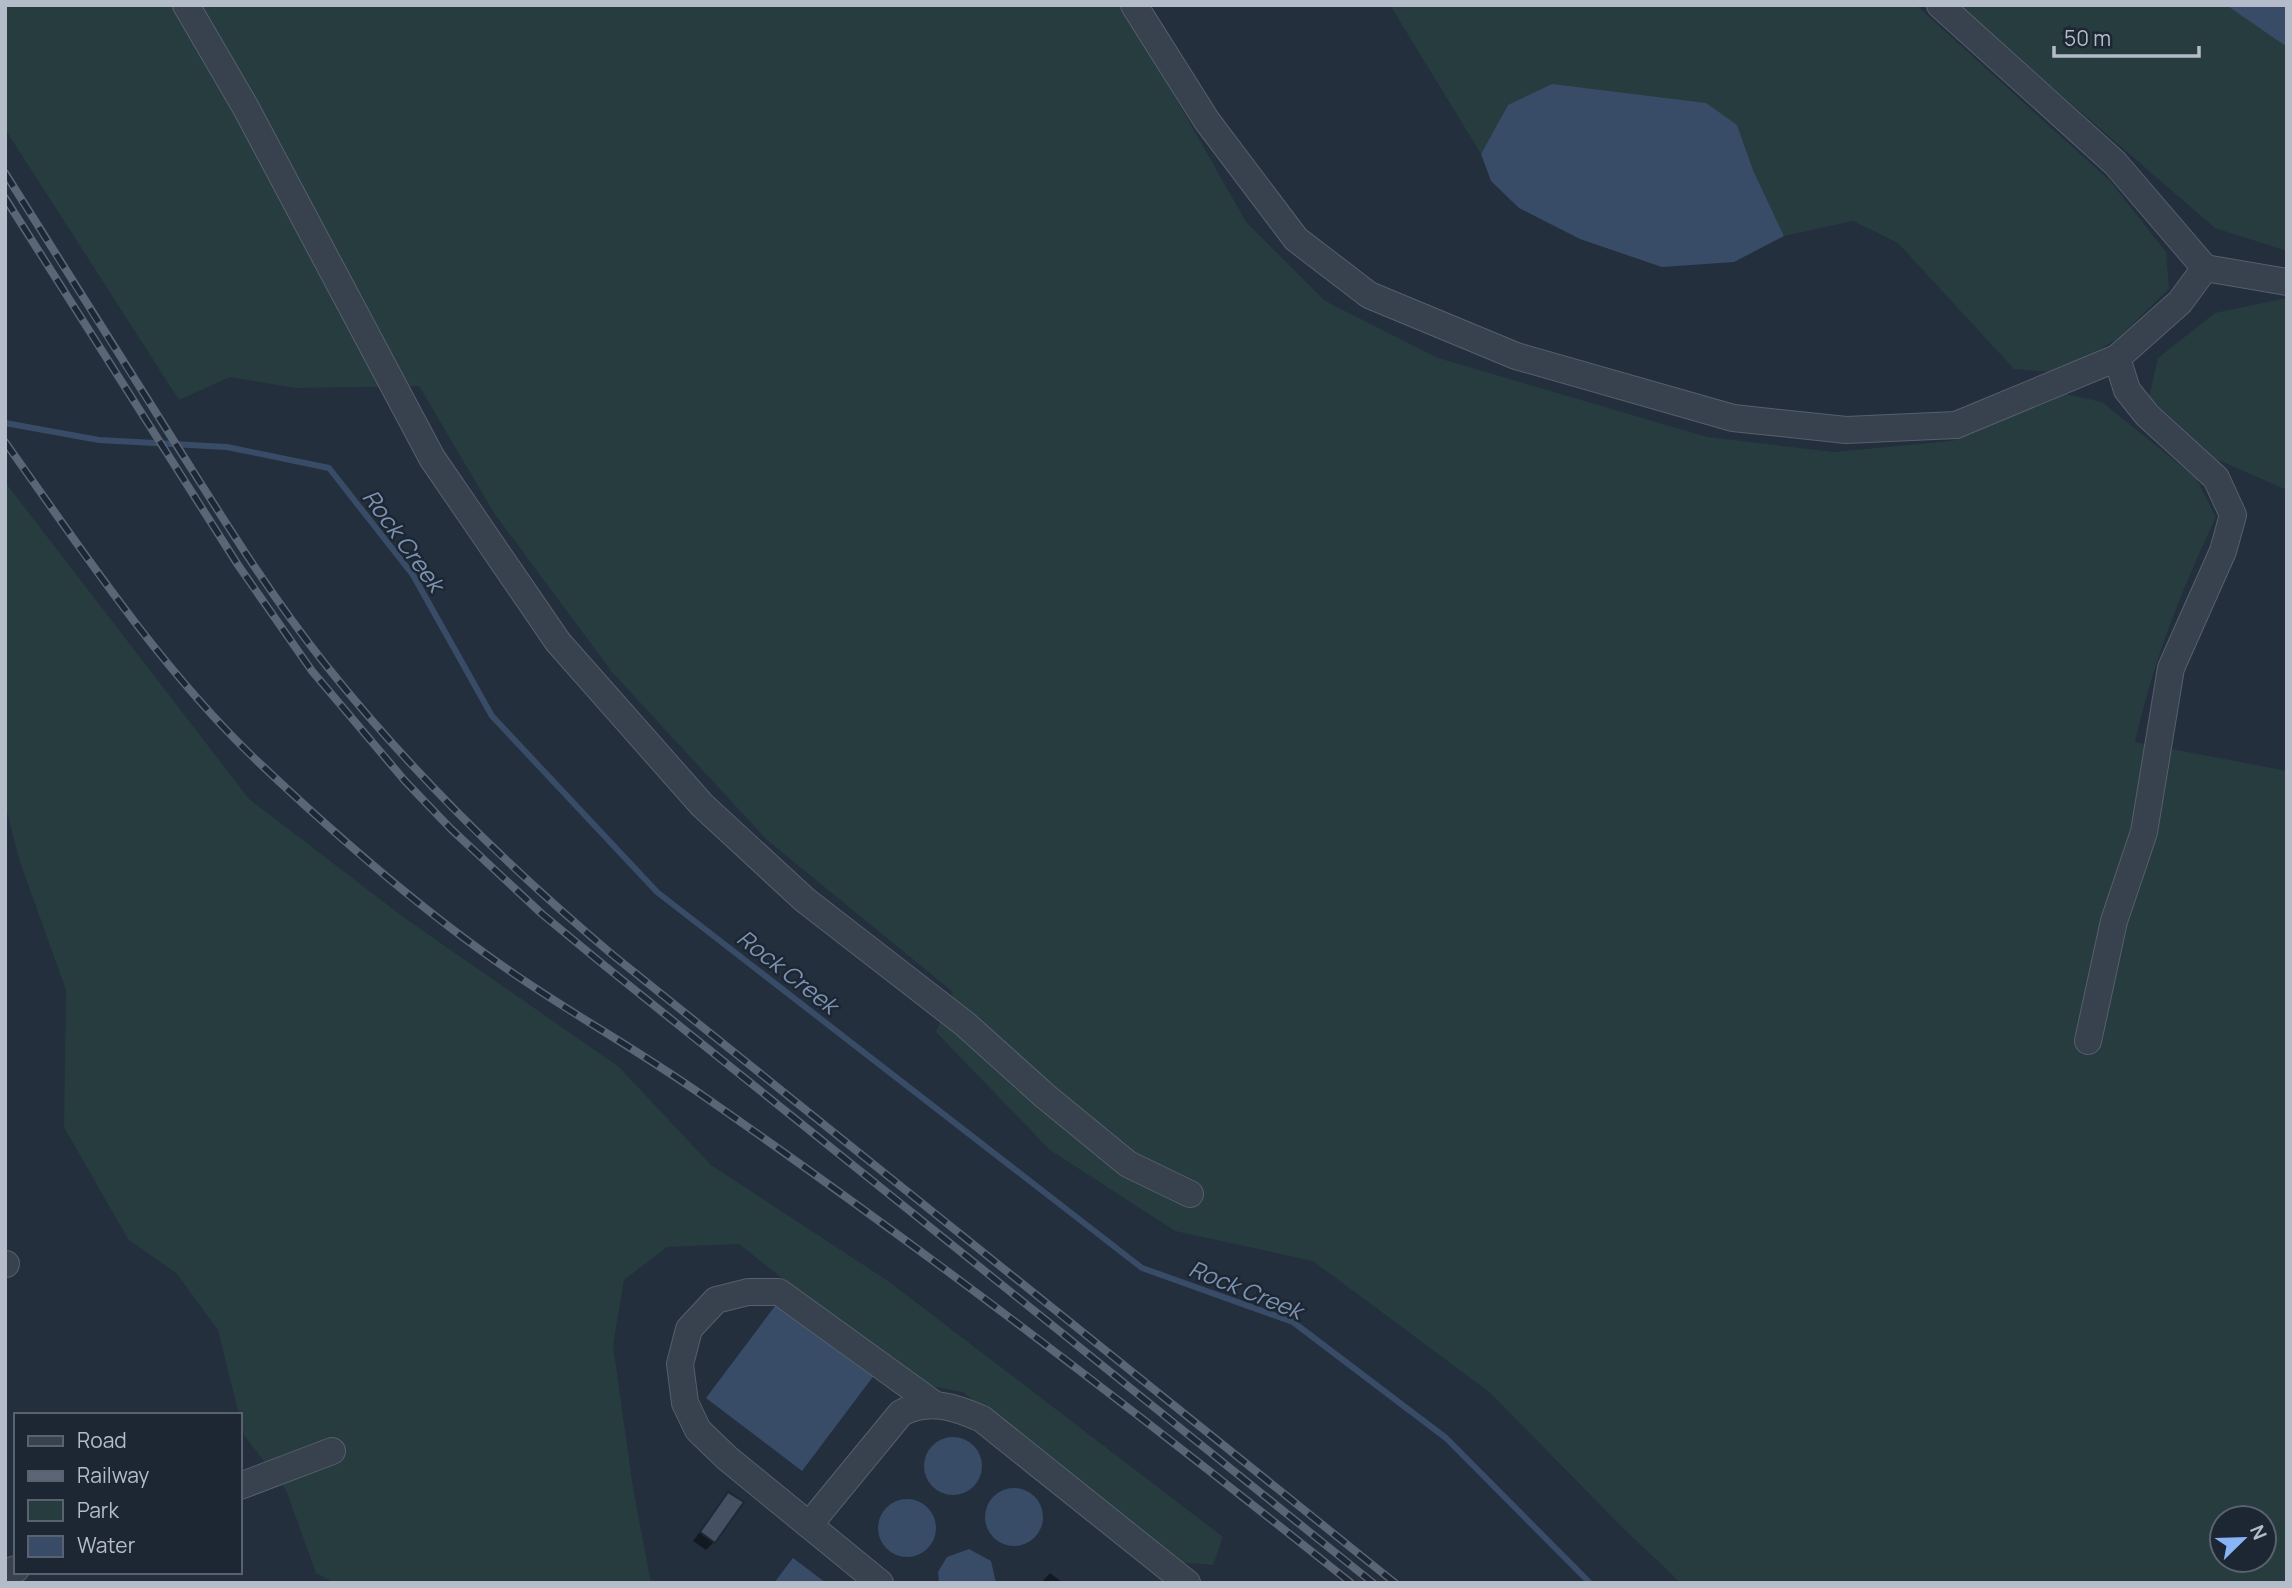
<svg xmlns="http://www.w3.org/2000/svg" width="2292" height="1588" viewBox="0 0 2292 1588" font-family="Manrope,sans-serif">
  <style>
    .green { fill: #263c3f; fill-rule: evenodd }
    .water { fill: #394c67 }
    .shadow { fill: #0007 }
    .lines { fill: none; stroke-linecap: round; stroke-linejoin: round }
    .stream { stroke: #394c67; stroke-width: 6 }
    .building { fill: #455162; stroke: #1f2835; stroke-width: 2 }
    .minor-casing { stroke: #565f6c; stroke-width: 28 }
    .minor { stroke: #38414e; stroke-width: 26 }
    .rail-casing { stroke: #5a6575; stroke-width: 8 }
    .rail { stroke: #1d2633; stroke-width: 5; stroke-dasharray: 16; stroke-linecap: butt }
    .labels { text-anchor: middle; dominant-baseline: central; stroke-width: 5; stroke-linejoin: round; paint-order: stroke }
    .water-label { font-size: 23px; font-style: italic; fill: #7c92b1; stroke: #1d2633 }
  </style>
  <rect width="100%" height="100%" fill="#242f3e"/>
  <g class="green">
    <path d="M5,5H1118L1145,44L1246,222L1325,301L1438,358L1707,437L1834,452L1952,441L2065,394L2102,402L2196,478L2216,517C2180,593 2154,660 2135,742L2287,771V1583H1681L1626,1531L1488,1391L1313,1261L1175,1231L1050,1150L936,1032L953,992L767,840L612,672L494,513L419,386L296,388L230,377L179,400L5,129ZM2222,1518H2264V1560H2222Z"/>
    <path d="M1390,5H1916L2110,181L2166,252L2169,289L2117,339L2062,373L2014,369L1898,243L1853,221L1784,236L1753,170L1737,125L1508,105L1481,154Z"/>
    <path d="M1957,5H2226L2287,47V251L2215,228Z"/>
    <path d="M2287,298V490L2216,459L2149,397L2158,358L2215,313Z"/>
    <path d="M5,482L249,799L406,919L619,1067L711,1165L888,1281L1223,1537L1213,1565L1176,1562L963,1392L915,1383L739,1244L667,1247L624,1280L613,1345L633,1488L651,1583H335L316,1573L286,1490L244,1435L218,1330L177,1274L128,1239L64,1127L66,990L20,862L5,805Z"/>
  </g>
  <g class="water">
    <path d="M2226,5H2287V47Z"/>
    <path d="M1552,84L1706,103L1737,125L1753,170L1784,236L1734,262L1662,267L1580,239L1519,208L1491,181L1481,154L1508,105Z"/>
    <path d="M778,1302L875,1374L802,1471L706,1398Z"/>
    <circle cx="953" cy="1466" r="29"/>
    <circle cx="1014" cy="1517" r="29"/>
    <circle cx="907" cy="1528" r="29"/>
    <path d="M969,1549L991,1561L996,1583H939L938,1572L947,1557Z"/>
    <path d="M793,1558L826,1583H774Z"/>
  </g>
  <g class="shadow">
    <path d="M728,1494L714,1542L706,1550L693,1541Z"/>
    <path d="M1050,1573L1063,1583H1041Z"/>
  </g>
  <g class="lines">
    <path class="stream" d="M5,423L99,440L227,447L329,468L413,575L492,716L657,892L1142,1268L1293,1322L1446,1438L1590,1583"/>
  </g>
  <path class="building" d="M728,1492L744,1502L715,1543L700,1532Z"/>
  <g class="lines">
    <defs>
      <g id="minor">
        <path d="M186,5L246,108L432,458L558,642L702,805L805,900L965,1024L1045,1096L1128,1164L1190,1194"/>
        <path d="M1134,5L1207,121L1296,239L1369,295L1516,356L1733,418L1846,430L1956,425L2117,358L2180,302L2205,268L2287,282"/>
        <path d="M1940,5L2115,163L2205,268"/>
        <path d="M2088,1041L2114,921L2144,832L2171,668L2223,551L2233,515L2216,478L2147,415L2127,390L2117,358"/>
        <path d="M5,1264H6"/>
        <path d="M240,1486L332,1451"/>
        <path d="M809,1525L901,1413C929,1398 955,1407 982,1419L1187,1583"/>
        <path d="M5,1573L16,1569"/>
        <path d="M880,1583L727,1458L698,1430L685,1403L680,1364L689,1329L716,1300L748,1292H779L934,1404"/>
      </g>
    </defs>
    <use href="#minor" class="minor-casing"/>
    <use href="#minor" class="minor"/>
    <defs>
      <g id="rail">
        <path d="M5,173C62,264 119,355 177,446C224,520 270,595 325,664C411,772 508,867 614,956L1395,1583"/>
        <path d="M5,198L238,565L312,671L405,781L451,829L542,914L605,966L1373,1583"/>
        <path d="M5,442C82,550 157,664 253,757C333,833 416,906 507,969C570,1013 638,1050 702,1095C924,1249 1140,1414 1351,1583"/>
      </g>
    </defs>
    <use href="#rail" class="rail-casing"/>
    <use href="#rail" class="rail"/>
  </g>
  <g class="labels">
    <g class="water-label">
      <text transform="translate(404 540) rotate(54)">Rock Creek</text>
      <text transform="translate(788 971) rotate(38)">Rock Creek</text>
      <text transform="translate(1246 1289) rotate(22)">Rock Creek</text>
    </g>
  </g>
  <rect width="2292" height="1588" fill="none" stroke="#b4bcc9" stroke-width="14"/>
  <rect x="14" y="1413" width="228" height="161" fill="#1d2633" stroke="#59626f" stroke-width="2"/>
  <rect x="28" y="1436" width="35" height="10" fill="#38414e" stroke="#59626f" stroke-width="2"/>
  <text x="77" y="1448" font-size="21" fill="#b4bcc9">Road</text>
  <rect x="28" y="1471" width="35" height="10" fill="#5a6575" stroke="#59626f" stroke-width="2"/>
  <text x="77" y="1483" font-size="21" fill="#b4bcc9">Railway</text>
  <rect x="28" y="1500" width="35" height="21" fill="#263c3f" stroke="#59626f" stroke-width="2"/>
  <text x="77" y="1518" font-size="21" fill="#b4bcc9">Park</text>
  <rect x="28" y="1536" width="35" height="21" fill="#394c67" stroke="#59626f" stroke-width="2"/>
  <text x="77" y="1553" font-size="21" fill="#b4bcc9">Water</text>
  <g transform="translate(2243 1539) rotate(67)"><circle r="33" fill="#1d2633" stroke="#59626f" stroke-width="2"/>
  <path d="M0-5L12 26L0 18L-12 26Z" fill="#8ab4f8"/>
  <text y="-10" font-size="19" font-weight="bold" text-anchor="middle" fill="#b4bcc9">N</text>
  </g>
  <path d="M2054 46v10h145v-10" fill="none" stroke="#b4bcc9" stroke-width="3.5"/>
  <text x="2064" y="46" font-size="21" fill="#b4bcc9" stroke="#1d2633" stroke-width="5" paint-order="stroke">50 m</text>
</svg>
